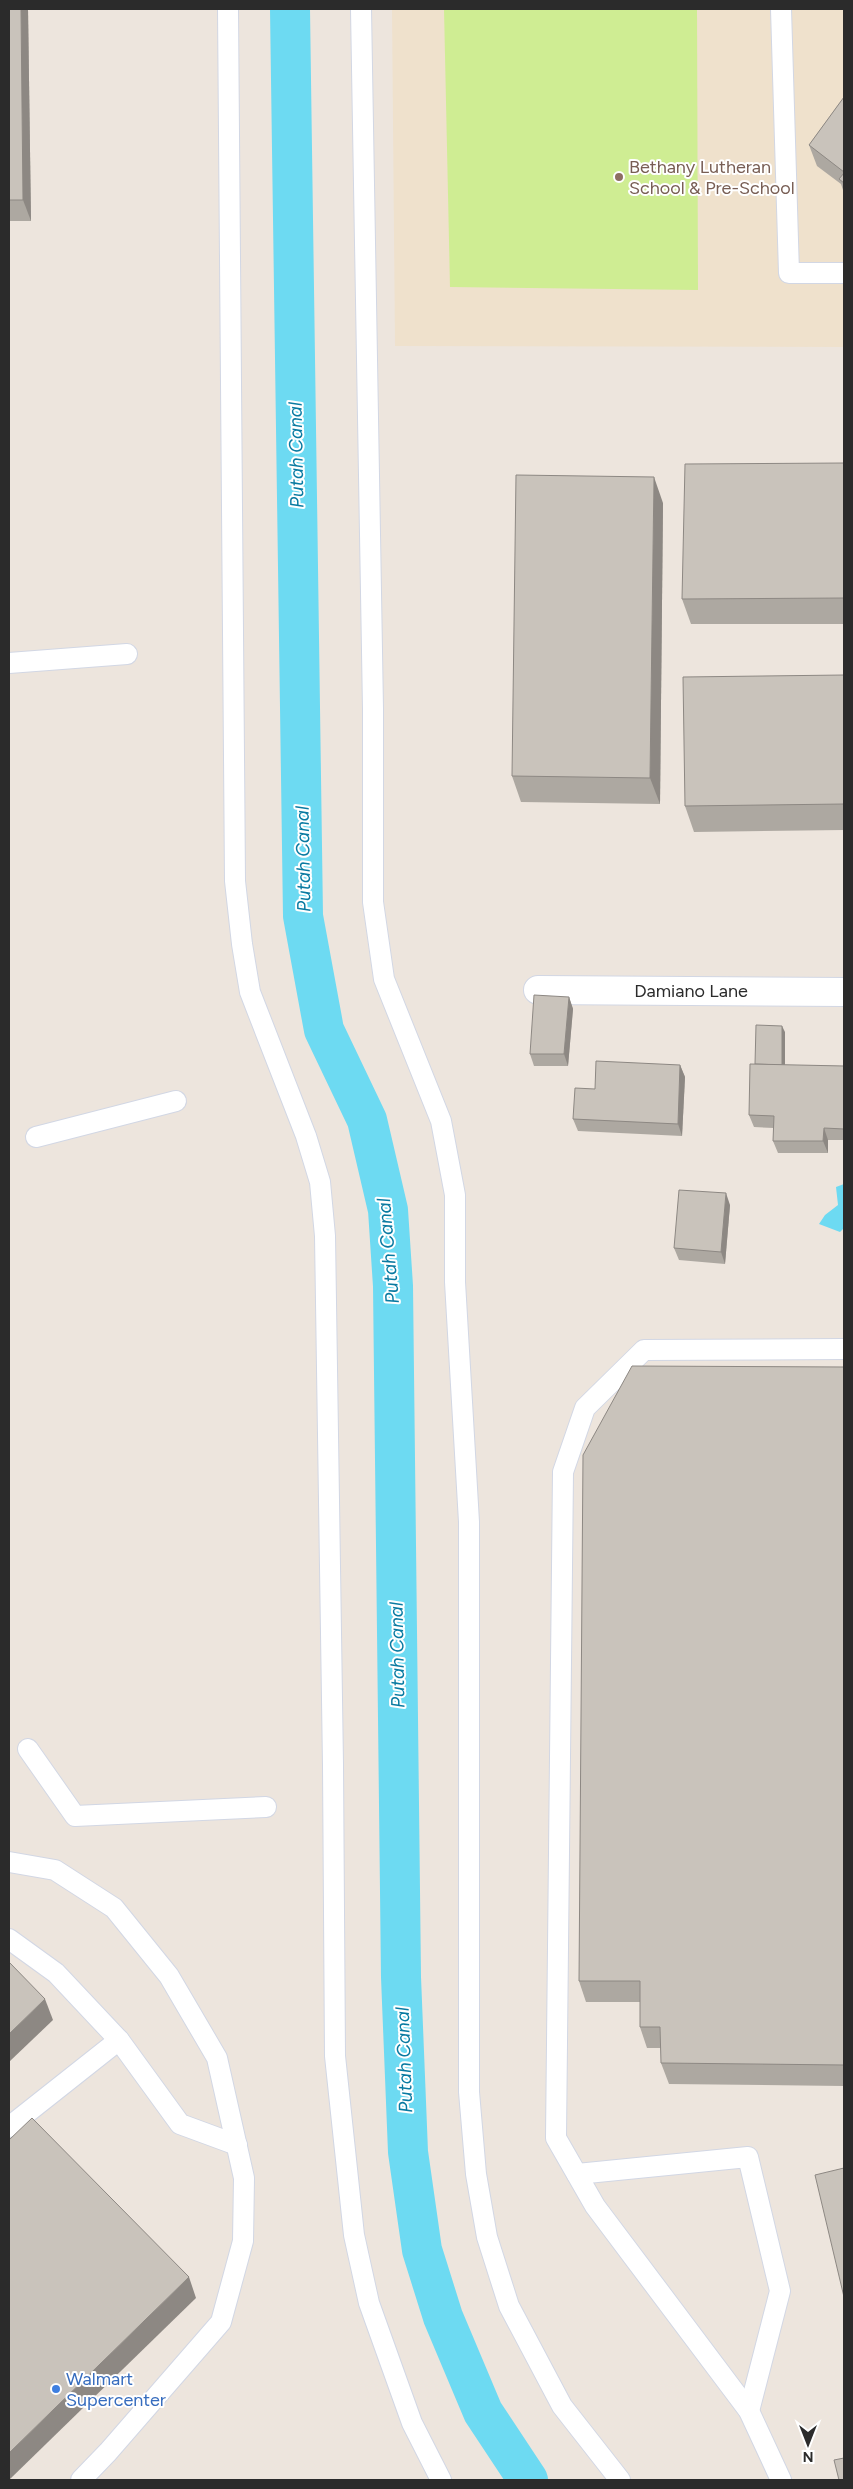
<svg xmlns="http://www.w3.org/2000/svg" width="853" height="2489" viewBox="0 0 853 2489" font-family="Figtree,sans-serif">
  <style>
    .education { fill: #efe1cc }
    .pitch { fill: #cfed93 }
    .water { fill: #6ddaf2 }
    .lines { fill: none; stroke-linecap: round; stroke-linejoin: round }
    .canal { stroke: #6ddaf2; stroke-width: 40 }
    .service-casing { stroke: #d2d7e4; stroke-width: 22 }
    .minor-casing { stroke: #d2d7e4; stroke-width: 30 }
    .service { stroke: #fff; stroke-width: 20 }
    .minor { stroke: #fff; stroke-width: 28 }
    .wall { fill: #ada8a1 }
    .shaded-wall { fill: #8d8883 }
    .building { fill: #c9c3bb; stroke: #8d8883 }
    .education-dot { fill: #8d6e63; stroke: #fff; stroke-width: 2 }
    .shop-dot { fill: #3f7fe0; stroke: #fff; stroke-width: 2 }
    .labels { text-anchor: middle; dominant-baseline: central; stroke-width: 4; stroke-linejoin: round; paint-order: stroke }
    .education-label { font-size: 18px; fill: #785e54; stroke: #fff; text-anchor: start }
    .street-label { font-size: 18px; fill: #2b2b2b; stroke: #fff }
    .shop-label { font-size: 18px; fill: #366cbe; stroke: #fff; text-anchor: start }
    .water-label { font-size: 19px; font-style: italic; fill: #097aa1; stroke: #fff }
  </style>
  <rect width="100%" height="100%" fill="#ede5dd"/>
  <path class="education" d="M392,9H844V347L395,346Z"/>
  <path class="pitch" d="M444,9H697L698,290L450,287Z"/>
  <path class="water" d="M844,1184V1228L840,1232L819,1224L825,1215L838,1205L836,1187Z"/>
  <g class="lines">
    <path class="canal" d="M290,9L303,916L324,1030L367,1120L388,1210L393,1286L401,1977L408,2152L422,2250L443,2317L483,2412L528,2480"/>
    <defs>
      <g id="service">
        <path d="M228,9L235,881L242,944L250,992L306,1136L320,1182L325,1236L333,1765L335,2056L354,2235L369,2303L412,2423L441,2480"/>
        <path d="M361,9L373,709V902L384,979L441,1121L455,1195V1282L469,1522V2092L476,2174L487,2237L509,2306L562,2406L620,2480"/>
        <path d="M781,9L789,273H844"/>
        <path d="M9,663L127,654"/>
        <path d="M36,1137L176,1101"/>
        <path d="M28,1749L75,1816L266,1807"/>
        <path d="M9,1862L55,1870L114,1908L169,1976L217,2058L244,2178L243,2241L221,2322L108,2452L81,2480"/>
        <path d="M9,1939L56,1973L119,2040L180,2124L237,2145"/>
        <path d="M9,2127L119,2040"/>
        <path d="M577,2174L748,2157L780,2291L749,2411"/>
        <path d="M781,2480L749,2411L595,2206L556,2138L563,1472L585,1408L644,1350L844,1349"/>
      </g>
      <path id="minor" d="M538,990L844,992"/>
    </defs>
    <use href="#service" class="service-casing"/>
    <use href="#minor" class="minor-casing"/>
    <use href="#service" class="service"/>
    <use href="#minor" class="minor"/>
  </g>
  <g class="wall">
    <path d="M9,9H28L31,221H9Z"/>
    <path d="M844,97V193L841,184L817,166L809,145Z"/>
    <path d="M844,463V624H691L682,599Z"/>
    <path d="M663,503L660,804L521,802L512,776Z"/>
    <path d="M844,675V830L694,832L685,806Z"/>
    <path d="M569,997L573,1009L568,1066H534L530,1054Z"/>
    <path d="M785,1032V1065L844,1066V1140H828V1153H778L773,1141L774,1128L754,1127L749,1115Z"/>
    <path d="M680,1065L685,1077L682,1136L578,1131L573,1119L595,1089Z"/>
    <path d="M730,1205L725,1264L679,1260L674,1248Z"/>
    <path d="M844,1367V2086L669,2084L661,2063V2048H647L640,2027V2002H586L579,1981Z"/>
  </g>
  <g class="shaded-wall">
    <path d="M21,9H28L31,221L23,200Z"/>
    <path d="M654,477L663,503L660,804L650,778Z"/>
    <path d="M569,997L573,1009L568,1066L564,1054Z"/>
    <path d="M782,1026L785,1032V1072L782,1065Z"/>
    <path d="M680,1065L685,1077L682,1136L678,1124Z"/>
    <path d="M824,1128L828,1140V1153L823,1141Z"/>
    <path d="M726,1193L730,1205L725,1264L721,1252Z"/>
    <path d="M45,1999L53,2020L9,2062V2034Z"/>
    <path d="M189,2277L196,2298L9,2480V2453Z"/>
  </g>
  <g class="building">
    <path d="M9,9H21L23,200H9Z"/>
    <path d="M844,97V172L809,145Z"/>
    <path d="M844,173V183L839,179Z"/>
    <path d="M844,463V598L682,599L685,464Z"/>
    <path d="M516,475L654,477L650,778L512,776Z"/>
    <path d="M844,675V804L685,806L683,677Z"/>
    <path d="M534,995L569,997L564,1054H530Z"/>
    <path d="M756,1025L782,1026V1065L755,1064Z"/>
    <path d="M596,1061L680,1065L678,1124L573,1119L575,1088L595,1089Z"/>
    <path d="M750,1064L844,1066V1129L824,1128L823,1141H773L774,1116L749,1115Z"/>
    <path d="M679,1190L726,1193L721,1252L674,1248Z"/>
    <path d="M632,1366L844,1367V2065L661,2063L660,2027H640V1981H579L583,1455Z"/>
    <path d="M9,1962L45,1999L9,2034Z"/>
    <path d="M32,2118L189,2277L9,2453V2140Z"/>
    <path d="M844,2168V2297L815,2175Z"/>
    <path d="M844,2458V2480H839L834,2460Z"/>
  </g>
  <circle class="education-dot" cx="619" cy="177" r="5"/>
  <circle class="shop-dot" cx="56" cy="2389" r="5"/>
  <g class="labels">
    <g class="education-label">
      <text x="629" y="167">Bethany Lutheran<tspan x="629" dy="21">School &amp; Pre-School</tspan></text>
    </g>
    <g class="street-label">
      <text x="691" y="991">Damiano Lane</text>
    </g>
    <g class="shop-label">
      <text x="66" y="2379">Walmart<tspan x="66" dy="21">Supercenter</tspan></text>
    </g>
    <g class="water-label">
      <text transform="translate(296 455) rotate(-91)">Putah Canal</text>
      <text transform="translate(303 859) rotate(-91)">Putah Canal</text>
      <text transform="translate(388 1251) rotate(-95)">Putah Canal</text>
      <text transform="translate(397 1655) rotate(-91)">Putah Canal</text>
      <text transform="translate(404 2060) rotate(-92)">Putah Canal</text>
    </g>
  </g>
  <rect width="853" height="2489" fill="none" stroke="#2b2b2b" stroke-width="20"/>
  <g transform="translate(808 2444) rotate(180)" stroke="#ffffff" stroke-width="4" paint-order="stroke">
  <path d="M0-4L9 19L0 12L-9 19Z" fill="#2b2b2b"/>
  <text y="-8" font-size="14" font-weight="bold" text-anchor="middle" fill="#2b2b2b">N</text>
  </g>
</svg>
